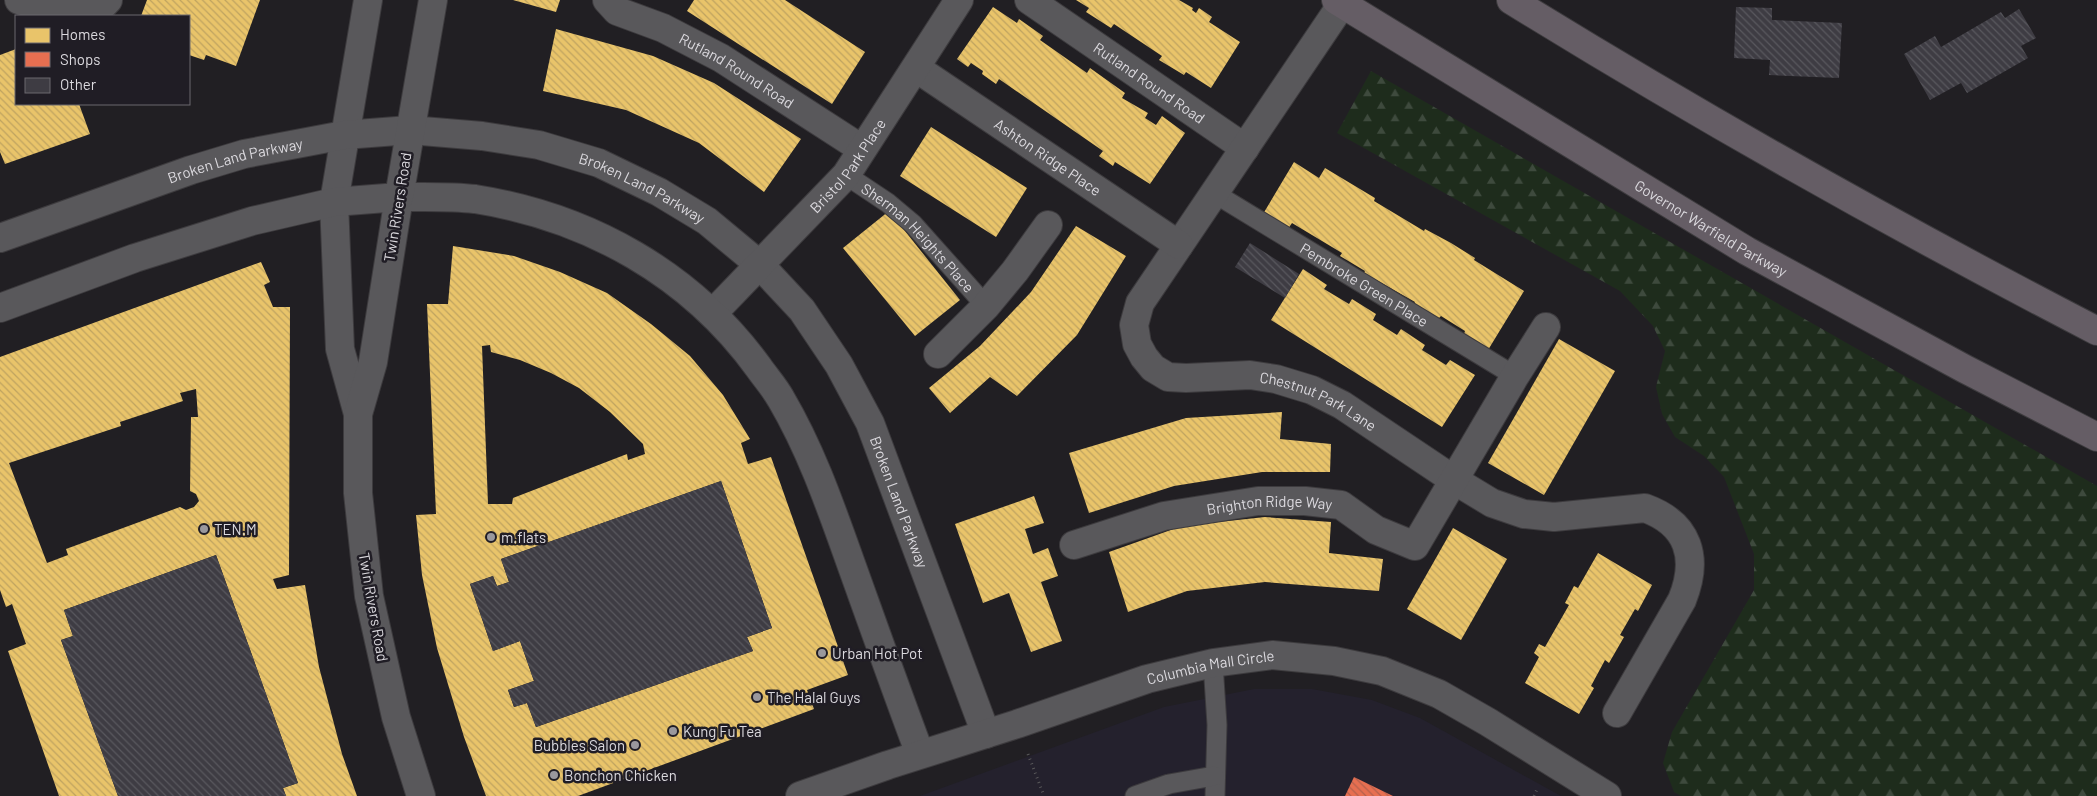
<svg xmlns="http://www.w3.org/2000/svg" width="2097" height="796" viewBox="0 0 2097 796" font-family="Barlow,sans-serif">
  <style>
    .built { fill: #24212d }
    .forest { fill: url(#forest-firs) }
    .homes { fill: url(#homes-back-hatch); fill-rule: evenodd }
    .shops { fill: url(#shops-back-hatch) }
    .building { fill: url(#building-back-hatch) }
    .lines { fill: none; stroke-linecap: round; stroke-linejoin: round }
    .lane-casing { stroke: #3d3b3e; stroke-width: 21 }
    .street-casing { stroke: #3d3b3e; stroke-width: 30 }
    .secondary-casing { stroke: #3d3b3e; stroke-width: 30 }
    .primary-casing { stroke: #3d3b3e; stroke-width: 30 }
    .path { stroke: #59585a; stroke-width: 3; stroke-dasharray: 1 4; stroke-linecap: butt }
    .lane { stroke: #59585b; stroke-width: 19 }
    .street { stroke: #59585b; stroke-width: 28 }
    .secondary { stroke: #59585b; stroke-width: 28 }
    .primary { stroke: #655d65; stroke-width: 28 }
    .poi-dot { fill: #9a989d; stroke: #201d25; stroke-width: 2 }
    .labels { text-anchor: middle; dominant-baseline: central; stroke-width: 5; stroke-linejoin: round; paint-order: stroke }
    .street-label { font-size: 15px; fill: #dbd9de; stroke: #201d25 }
    .poi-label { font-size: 15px; fill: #dbd9de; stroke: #201d25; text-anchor: start }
  </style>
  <defs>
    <pattern id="forest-firs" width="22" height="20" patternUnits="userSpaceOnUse" patternTransform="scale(1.25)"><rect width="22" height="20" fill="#1e2c1c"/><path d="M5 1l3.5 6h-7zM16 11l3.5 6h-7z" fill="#3e4a3d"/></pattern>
    <pattern id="homes-back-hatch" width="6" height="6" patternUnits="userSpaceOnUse" patternTransform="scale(1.25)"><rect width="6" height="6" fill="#e9c46a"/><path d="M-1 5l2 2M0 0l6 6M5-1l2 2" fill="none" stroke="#bfa360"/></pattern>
    <pattern id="shops-back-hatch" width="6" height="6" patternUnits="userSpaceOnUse" patternTransform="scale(1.25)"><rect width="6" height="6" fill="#e76f51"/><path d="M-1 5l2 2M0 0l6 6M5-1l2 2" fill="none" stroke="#b6614d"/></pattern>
    <pattern id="building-back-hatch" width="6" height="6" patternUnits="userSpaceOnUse" patternTransform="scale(1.25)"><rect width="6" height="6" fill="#3e3c43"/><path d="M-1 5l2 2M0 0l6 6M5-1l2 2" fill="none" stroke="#59585e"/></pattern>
  </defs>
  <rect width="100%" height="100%" fill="#211f23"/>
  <path class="built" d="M1254,689H1312L1372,700L1420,718L1561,796H920L1164,707Z"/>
  <path class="forest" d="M1371,71L2097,486V796H1681L1674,792L1663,763L1672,732L1754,590V554L1724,477L1704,456L1675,437L1662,414L1656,387L1665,351L1653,326L1620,291L1337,133Z"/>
  <g class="homes">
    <path d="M147,0H260L236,66L206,55L204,60L189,55V16H141Z"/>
    <path d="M513,0H560L556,12Z"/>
    <path d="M694,0H785L865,52L832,104L687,11Z"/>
    <path d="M1076,0H1179L1193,8L1192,10L1196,13L1199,8L1212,17L1209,22L1240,42L1211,88L1186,72L1184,75L1159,60L1162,56L1114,24L1111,28L1086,12L1089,8Z"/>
    <path d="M993,7L1017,23L1019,19L1043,36L1040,40L1087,73L1090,68L1125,93L1122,98L1148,113L1145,118L1156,125L1162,116L1185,133L1150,184L1115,162L1113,166L1099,156L1103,151L999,79L996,84L982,74L983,71L971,63L968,67L957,59Z"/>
    <path d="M556,29L653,56L714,83L801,139L764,192L699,143L626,110L543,91Z"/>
    <path d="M16,49V104H79L90,134L5,164L0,152V55Z"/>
    <path d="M931,127L1027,188L996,237L900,176Z"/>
    <path d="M1294,162L1319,178L1325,168L1375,198L1374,201L1424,231L1425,229L1451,243L1475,258L1474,260L1524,291L1488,350L1464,334L1465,331L1441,316L1438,319L1414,304L1415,302L1364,273L1365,271L1340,256L1342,253L1292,223L1288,229L1263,214Z"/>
    <path d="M889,211L960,300L915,336L843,248Z"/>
    <path d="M1076,226L1126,256L1077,335L1017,396L990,377L950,413L929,388L980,346L1031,292Z"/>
    <path d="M453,246L514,256L560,272L607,293L651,324L690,356L723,395L750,439L741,443L748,464L771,457L848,675L807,690L814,709L578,796H486L464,737L437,648L422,575L416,515L436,514L427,304H448ZM490,345L491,352L520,360L551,373L579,388L610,412L643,444L645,454L628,460L627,454L513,498L512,504H488L482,346ZM721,481L772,628L747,637L753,651L536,727L527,703L514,707L508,690L534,681L520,641L493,651L470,584L493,576L497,586L509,582L501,559Z"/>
    <path d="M261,262L270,282L264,285L273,307H290L289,575L273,579L277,589L305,585L319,667L342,754L357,796H286L283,788L298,783L216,555L64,610L73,636L61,640L118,796H59L8,651L26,644L12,604L6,607L0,590V357ZM196,389L198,417H191L190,491L196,494L199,501L194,507L186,510L180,507L66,549L68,555L47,563L9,463L121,426L120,422L183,401L180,393Z"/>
    <path d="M1303,269L1327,285L1324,289L1349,304L1352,299L1376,314L1373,320L1397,335L1401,329L1425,345L1422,350L1446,365L1450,360L1475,375L1442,427L1271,320Z"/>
    <path d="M1559,339L1615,371L1544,495L1488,463Z"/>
    <path d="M1282,412L1280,439L1331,444L1330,472H1262L1174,486L1089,513L1069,453L1186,418Z"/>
    <path d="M1034,496L1044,523L1025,529L1033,554L1048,548L1058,576L1041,582L1062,641L1031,652L1009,593L983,603L955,524Z"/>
    <path d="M1265,517L1331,522L1329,553L1383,559L1379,591L1265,582L1187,591L1128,612L1109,552L1182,526Z"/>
    <path d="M1453,528L1507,559L1461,640L1407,609Z"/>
    <path d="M1598,553L1652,585L1638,611L1635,609L1620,635L1624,637L1609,663L1605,660L1591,686L1594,688L1579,714L1525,683L1539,657L1534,653L1539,644L1545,647L1569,605L1565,603L1574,586L1578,588Z"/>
  </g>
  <path class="shops" d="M1354,777L1393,796H1345Z"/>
  <g class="building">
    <path d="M1736,7L1772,8V20L1842,23L1839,78L1769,75L1770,60L1734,58Z"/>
    <path d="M2019,9L2036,38L2021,46L2028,58L1967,93L1961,83L1930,100L1904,54L1935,36L1941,47L2001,12L2005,18Z"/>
    <path d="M1250,243L1299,274L1285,298L1235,267Z"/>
    <path d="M721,481L772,628L747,637L753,651L536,727L527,703L514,707L508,690L534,681L520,641L493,651L470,584L493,576L497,586L509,582L501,559Z"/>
    <path d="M216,555L298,783L283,788L286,796H118L61,640L73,636L64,610Z"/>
  </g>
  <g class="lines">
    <defs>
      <g id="lane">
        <path id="s1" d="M846,175L888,203L913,224L986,306"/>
        <path id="s2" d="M1214,193L1515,376"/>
        <path d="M1213,663L1217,725L1215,796"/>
        <path d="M1135,796L1169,784L1214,776"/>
      </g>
      <g id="street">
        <path d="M19,0C45,6 87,25 108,0"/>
        <path id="s3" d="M607,0L617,11L663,28L721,58L862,149"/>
        <path id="s4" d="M1029,0L1245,148"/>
        <path id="s5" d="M1342,4L1140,303L1134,325L1137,344L1144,357L1153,368L1168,377L1186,378L1250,375L1276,379L1312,390L1342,405L1454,480L1492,503L1524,514L1554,517L1645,508C1689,524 1699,558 1682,600L1617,713"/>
        <path id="s6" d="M916,68L1179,245"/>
        <path id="s7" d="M410,130L482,136L539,145L599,163L659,192L707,221L760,265L802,310L839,365L870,423L986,734"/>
        <path d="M334,202L340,349L358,414"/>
        <path id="s8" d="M713,313L846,175L959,0"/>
        <path d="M938,354L986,306L1015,271L1048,225"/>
        <path id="s9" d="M1074,545L1164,516L1258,501H1305L1341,505L1376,530L1415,546L1515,376L1546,327"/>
        <path d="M421,796L396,717L369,596L358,493V414L373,362L399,197C424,197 451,196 475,199C589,217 691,274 759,368C766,378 775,388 781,399C811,450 830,505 850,561C873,625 896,690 920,754"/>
        <path id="s10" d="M800,796L888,765L1017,724L1147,679L1213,663L1272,655L1334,661L1382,671L1439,694L1488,722L1607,796"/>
      </g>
      <g id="secondary">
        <path d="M334,202L368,0"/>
        <path id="s11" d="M0,238L191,170L244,154L344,135L410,130"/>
        <path d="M0,308L135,258L252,221L334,202L399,197L433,0"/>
      </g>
      <g id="primary">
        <path id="s12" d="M1336,0L1747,251L1965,369L2097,437"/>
        <path d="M1511,0C1702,118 1898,228 2097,331"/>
      </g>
    </defs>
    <use href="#lane" class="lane-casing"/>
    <use href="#street" class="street-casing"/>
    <use href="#secondary" class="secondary-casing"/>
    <use href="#primary" class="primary-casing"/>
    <g class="path">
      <path d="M1028,754L1044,796"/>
      <path d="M1534,796L1538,787"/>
    </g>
    <use href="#lane" class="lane"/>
    <use href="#street" class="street"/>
    <use href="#secondary" class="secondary"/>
    <use href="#primary" class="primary"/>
  </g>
  <g class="poi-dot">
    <circle cx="204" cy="529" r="5"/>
    <circle cx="491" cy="537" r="5"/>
    <circle cx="822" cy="653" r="5"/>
    <circle cx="757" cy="697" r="5"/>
    <circle cx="673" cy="731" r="5"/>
    <circle cx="635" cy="745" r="5"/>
    <circle cx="554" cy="775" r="5"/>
  </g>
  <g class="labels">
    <g class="street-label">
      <text stroke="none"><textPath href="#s3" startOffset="149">Rutland Round Road</textPath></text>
      <text stroke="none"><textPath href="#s4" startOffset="146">Rutland Round Road</textPath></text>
      <text stroke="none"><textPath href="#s6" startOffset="159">Ashton Ridge Place</textPath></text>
      <text stroke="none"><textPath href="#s11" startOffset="248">Broken Land Parkway</textPath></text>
      <text stroke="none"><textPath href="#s8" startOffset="200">Bristol Park Place</textPath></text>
      <text stroke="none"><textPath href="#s7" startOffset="242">Broken Land Parkway</textPath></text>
      <text transform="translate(397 207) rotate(-81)">Twin Rivers Road</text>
      <text stroke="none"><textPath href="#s12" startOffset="439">Governor Warfield Parkway</textPath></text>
      <text stroke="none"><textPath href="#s1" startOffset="96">Sherman Heights Place</textPath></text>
      <text stroke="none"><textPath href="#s2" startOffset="176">Pembroke Green Place</textPath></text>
      <text stroke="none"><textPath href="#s5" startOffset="605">Chestnut Park Lane</textPath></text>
      <text stroke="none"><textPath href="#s7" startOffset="662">Broken Land Parkway</textPath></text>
      <text stroke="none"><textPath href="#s9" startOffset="201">Brighton Ridge Way</textPath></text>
      <text transform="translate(374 607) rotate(80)">Twin Rivers Road</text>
      <text stroke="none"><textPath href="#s10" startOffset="431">Columbia Mall Circle</textPath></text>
    </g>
    <g class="poi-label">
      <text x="214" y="529">TEN.M</text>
      <text x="501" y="537">m.flats</text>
      <text x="832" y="653">Urban Hot Pot</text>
      <text x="767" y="697">The Halal Guys</text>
      <text x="683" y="731">Kung Fu Tea</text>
      <text x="625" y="745" text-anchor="end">Bubbles Salon</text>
      <text x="564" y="775">Bonchon Chicken</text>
    </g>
  </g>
  <rect x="15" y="15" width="175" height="90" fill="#201d25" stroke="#6b686f"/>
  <rect x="25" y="28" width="25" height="15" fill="#e9c46a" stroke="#6b686f"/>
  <text x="60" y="40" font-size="15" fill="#dbd9de">Homes</text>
  <rect x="25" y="52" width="25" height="15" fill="#e76f51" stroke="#6b686f"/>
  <text x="60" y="65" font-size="15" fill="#dbd9de">Shops</text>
  <rect x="25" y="78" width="25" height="15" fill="#3e3c43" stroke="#6b686f"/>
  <text x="60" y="90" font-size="15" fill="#dbd9de">Other</text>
</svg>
